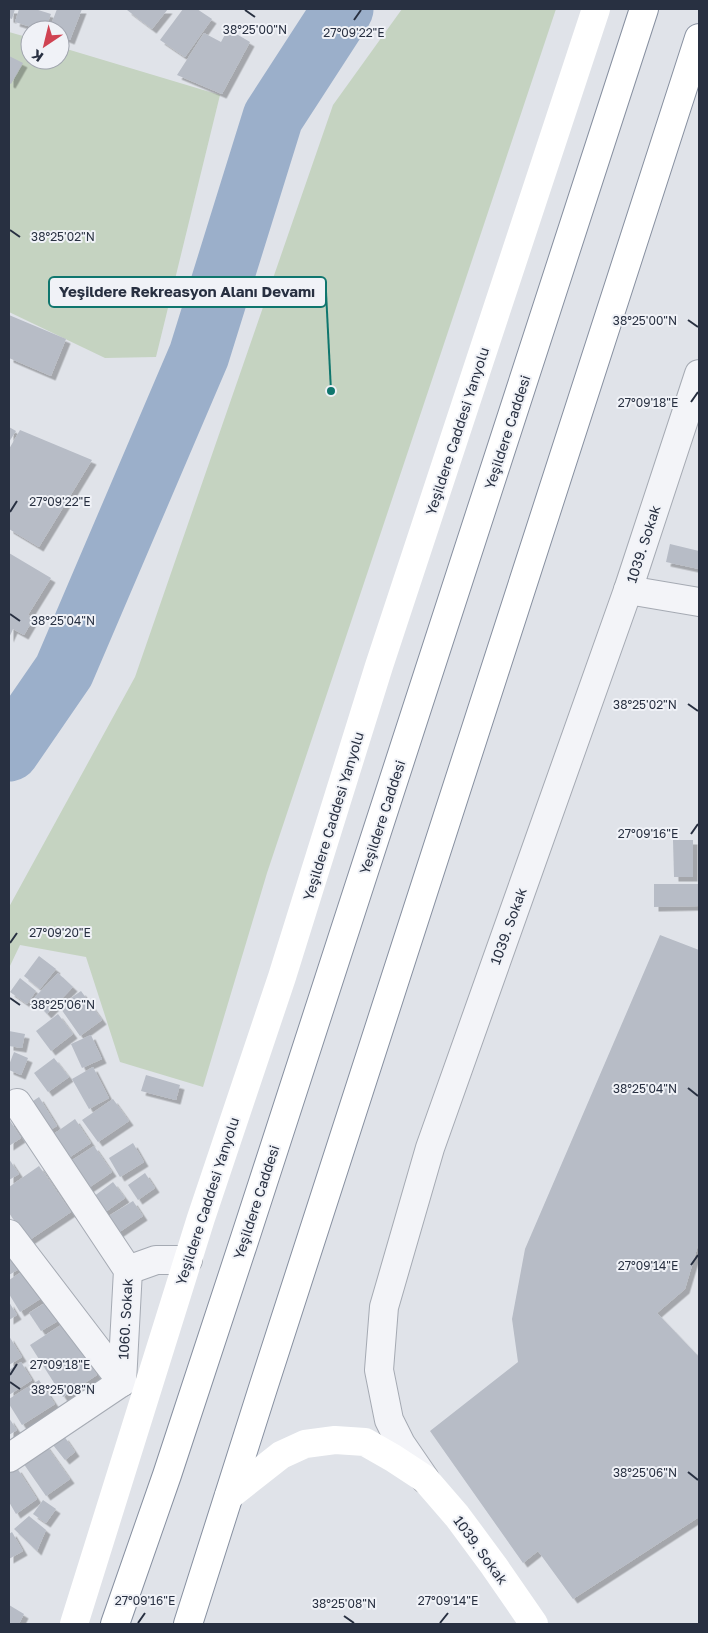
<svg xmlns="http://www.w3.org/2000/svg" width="708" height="1633" viewBox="0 0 708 1633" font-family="'Golos Text',sans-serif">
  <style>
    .green { fill: #c5d3c1 }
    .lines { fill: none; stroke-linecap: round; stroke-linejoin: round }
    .river { stroke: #9bafca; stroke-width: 61 }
    .building { fill: #b7bcc6; filter: url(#shadow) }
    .street-casing { stroke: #a5aab3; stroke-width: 30 }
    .highway-casing { stroke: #8790a0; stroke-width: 30 }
    .street { stroke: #f3f4f8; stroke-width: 28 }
    .secondary { stroke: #fff; stroke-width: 28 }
    .highway { stroke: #fff; stroke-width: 28 }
    .ticks { fill: none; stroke: #283041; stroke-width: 2 }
    .labels { text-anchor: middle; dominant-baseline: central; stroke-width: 4; stroke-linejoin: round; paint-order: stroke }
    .street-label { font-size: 14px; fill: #283041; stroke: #f0f2f7 }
    .ticks-label { font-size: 12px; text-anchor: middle; fill: #283041; stroke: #f0f2f7; stroke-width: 4; stroke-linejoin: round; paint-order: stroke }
    .leader { fill: none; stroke: #0f766e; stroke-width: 2 }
    .callout-dot { fill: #0f766e; stroke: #f0f2f7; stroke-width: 2 }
    .callout { fill: #f0f2f7; stroke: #0f766e; stroke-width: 2 }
    .callout-label { font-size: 15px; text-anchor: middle; font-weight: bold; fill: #283041 }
  </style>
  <defs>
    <filter id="shadow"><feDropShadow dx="4.5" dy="4.5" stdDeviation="0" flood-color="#0004"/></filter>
  </defs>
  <rect width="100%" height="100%" fill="#e0e3e9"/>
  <g class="green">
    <path d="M402,9H556L267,873L203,1087L120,1062L86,957L20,945L9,968V907L135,677L333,105Z"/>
    <path d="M9,32L30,38V60H60V47L220,95L156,357L105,358L9,312Z"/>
  </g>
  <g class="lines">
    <path class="river" d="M9,751L64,671L199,355L273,117L343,9"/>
  </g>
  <g class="building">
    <path d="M9,9H15L12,19L9,18Z"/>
    <path d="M19,9H35L51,14L45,30H41L15,22Z"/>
    <path d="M57,9H82L70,40L60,36V30H49Z"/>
    <path d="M128,9H168L152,29L127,10Z"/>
    <path d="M183,9H197L212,19L185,57L160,40Z"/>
    <path d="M228,29L250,42L222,94L177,75L204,33L221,42Z"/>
    <path d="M9,56L23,63L11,84L9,83Z"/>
    <path d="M9,315L66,339L51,376L9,358Z"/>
    <path d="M9,427L16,431L9,442Z"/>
    <path d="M20,430L92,460L39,547L9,529V449Z"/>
    <path d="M670,544L699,551V569L666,562Z"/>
    <path d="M9,553L51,578L28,615L34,618L24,635L13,629L9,638Z"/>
    <path d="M673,840H693V877H674Z"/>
    <path d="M654,884H699V906L654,907Z"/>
    <path d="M660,935L699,950V1242L685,1289L657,1313L699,1357V1517L573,1599L538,1551L523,1563L430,1431L518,1362L512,1319L525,1249Z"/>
    <path d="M39,956L56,969L40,989L24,976Z"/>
    <path d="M58,973L73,987L47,1014L33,999Z"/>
    <path d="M20,978L36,991L27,1004L10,992Z"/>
    <path d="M81,991L102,1020L80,1036L59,1006Z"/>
    <path d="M58,1014L73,1034L51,1051L36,1031Z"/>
    <path d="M9,1031L25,1034L22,1048L9,1046Z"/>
    <path d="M91,1035L102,1059L82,1068L71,1044Z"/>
    <path d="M14,1052L28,1058L21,1075L9,1070V1065Z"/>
    <path d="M54,1058L69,1077L48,1092L34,1073Z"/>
    <path d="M93,1067L109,1098L89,1109L72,1079Z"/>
    <path d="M146,1075L180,1085L176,1100L141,1091Z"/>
    <path d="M39,1097L57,1126L43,1134L27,1105Z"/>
    <path d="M113,1099L129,1121L98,1142L82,1120Z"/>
    <path d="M9,1119L21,1138L9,1146Z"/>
    <path d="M75,1119L91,1143L64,1161L48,1138Z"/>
    <path d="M133,1143L144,1162L120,1177L109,1158Z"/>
    <path d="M94,1146L112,1172L84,1191L66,1164Z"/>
    <path d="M9,1159L19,1174L9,1180Z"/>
    <path d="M39,1166L71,1212L28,1241L9,1213V1187Z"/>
    <path d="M145,1173L155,1188L138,1200L128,1185Z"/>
    <path d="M113,1182L125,1198L104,1213L93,1197Z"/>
    <path d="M133,1201L143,1216L118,1233L107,1217Z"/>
    <path d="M9,1253L19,1269L9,1275Z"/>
    <path d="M23,1271L40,1299L20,1312L9,1294V1280Z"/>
    <path d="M51,1299L63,1318L41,1331L29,1313Z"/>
    <path d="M9,1302L17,1315L9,1320Z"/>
    <path d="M64,1323L97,1375L63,1397L30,1345Z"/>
    <path d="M9,1336L22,1357L9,1365Z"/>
    <path d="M21,1362L32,1380L9,1395V1370Z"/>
    <path d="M39,1380L55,1404L22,1425L9,1404V1399Z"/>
    <path d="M9,1418L17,1430L9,1435Z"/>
    <path d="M64,1436L75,1452L65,1460L53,1445Z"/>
    <path d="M45,1444L70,1479L46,1496L21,1460Z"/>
    <path d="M17,1468L37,1499L16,1514L9,1502V1473Z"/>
    <path d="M43,1500L56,1509L46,1523L33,1514Z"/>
    <path d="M29,1516L46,1530L37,1551L14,1529Z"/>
    <path d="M12,1532L23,1551L9,1559V1534Z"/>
    <path d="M9,1605L24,1614L19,1624H9Z"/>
  </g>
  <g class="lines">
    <defs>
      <g id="street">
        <path d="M628,590L699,602"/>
        <path d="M17,1103L128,1270L122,1382"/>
        <path d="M9,1234L122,1382"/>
        <path d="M128,1270L156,1260H188"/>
        <path d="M9,1458L122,1382"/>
        <path d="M425,1479L401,1444L389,1420L379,1370L384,1307L430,1148L628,590L699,374"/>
      </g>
      <g id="highway">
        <path d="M115,1624L167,1475L245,1238L644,9"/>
        <path d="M188,1624L263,1388L699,38"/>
      </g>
    </defs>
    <use href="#street" class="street-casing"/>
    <use href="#highway" class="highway-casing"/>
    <use href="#street" class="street"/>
    <g class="secondary">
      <path d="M229,1496L281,1455L305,1444L335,1440L365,1442L393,1458L425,1479L457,1516L494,1566L534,1624"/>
      <path d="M74,1624L201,1218L282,977L379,666L596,9"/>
    </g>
    <use href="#highway" class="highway"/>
  </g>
  <path class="ticks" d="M245,10L255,17M354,20L361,10M10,230L20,237M688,320L698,327M691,402L698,392M10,512L17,501M10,614L20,621M688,704L698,711M691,834L698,824M10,943L17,933M10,998L20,1005M688,1088L698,1096M691,1265L698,1255M10,1375L17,1364M10,1382L20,1389M688,1472L698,1480M344,1616L354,1623M138,1623L145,1613M440,1623L448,1613"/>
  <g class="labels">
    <g class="street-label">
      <text transform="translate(457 431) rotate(-72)">Yeşildere Caddesi Yanyolu</text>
      <text transform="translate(507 432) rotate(-72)">Yeşildere Caddesi</text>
      <text transform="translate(643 544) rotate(-72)">1039. Sokak</text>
      <text transform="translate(333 816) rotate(-73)">Yeşildere Caddesi Yanyolu</text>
      <text transform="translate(382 817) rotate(-72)">Yeşildere Caddesi</text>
      <text transform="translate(508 926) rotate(-70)">1039. Sokak</text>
      <text transform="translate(207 1201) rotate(-72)">Yeşildere Caddesi Yanyolu</text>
      <text transform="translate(256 1202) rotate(-72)">Yeşildere Caddesi</text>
      <text transform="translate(125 1319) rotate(-87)">1060. Sokak</text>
      <text transform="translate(481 1550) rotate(54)">1039. Sokak</text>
    </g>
  </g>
  <g class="ticks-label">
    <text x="255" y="34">38°25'00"N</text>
    <text x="354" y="37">27°09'22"E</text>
    <text x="63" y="241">38°25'02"N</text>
    <text x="645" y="325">38°25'00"N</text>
    <text x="648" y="407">27°09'18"E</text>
    <text x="60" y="506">27°09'22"E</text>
    <text x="63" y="625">38°25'04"N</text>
    <text x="645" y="709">38°25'02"N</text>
    <text x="648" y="838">27°09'16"E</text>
    <text x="60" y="937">27°09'20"E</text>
    <text x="63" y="1009">38°25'06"N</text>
    <text x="645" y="1093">38°25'04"N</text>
    <text x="648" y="1270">27°09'14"E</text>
    <text x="60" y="1369">27°09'18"E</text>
    <text x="63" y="1394">38°25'08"N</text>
    <text x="645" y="1477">38°25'06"N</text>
    <text x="145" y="1605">27°09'16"E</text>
    <text x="448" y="1605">27°09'14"E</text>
    <text x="344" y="1608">38°25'08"N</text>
  </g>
  <path class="leader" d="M331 391L326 292"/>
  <circle class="callout-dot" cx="331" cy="391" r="5"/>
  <rect class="callout" x="49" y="277" width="277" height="30" rx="5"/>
  <g class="callout-label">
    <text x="187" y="297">Yeşildere Rekreasyon Alanı Devamı</text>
  </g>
  <rect width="708" height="1633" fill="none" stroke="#283041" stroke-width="20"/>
  <g transform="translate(45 45) rotate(215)"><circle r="24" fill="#f0f2f7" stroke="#a0a4ae"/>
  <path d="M0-4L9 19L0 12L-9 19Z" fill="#d04352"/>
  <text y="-8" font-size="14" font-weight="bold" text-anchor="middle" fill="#283041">K</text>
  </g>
</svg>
